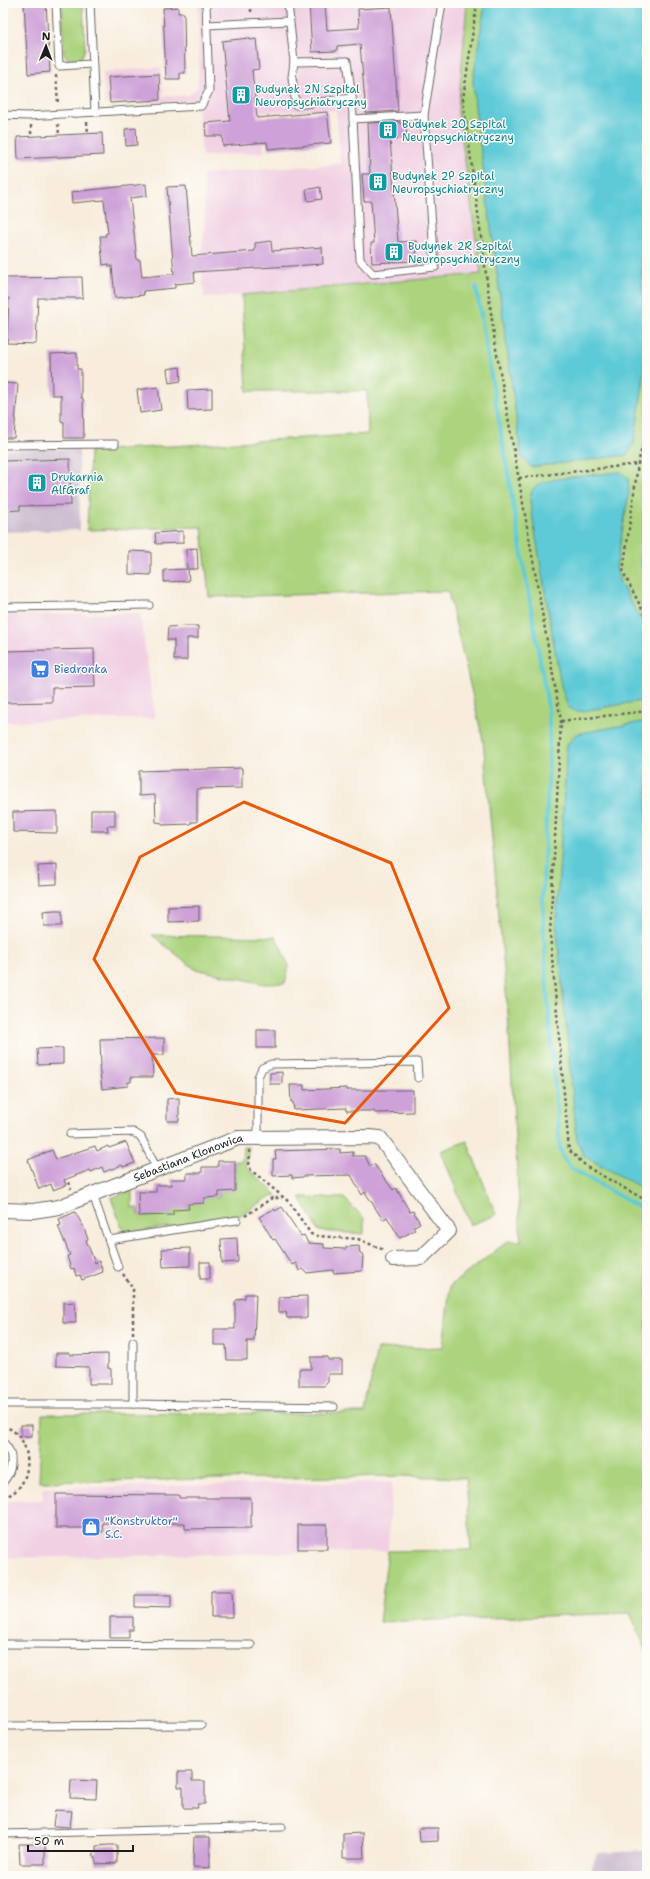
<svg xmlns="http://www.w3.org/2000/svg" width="650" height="1879" viewBox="0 0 650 1879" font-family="'Shantell Sans',sans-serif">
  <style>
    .built { fill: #f1d0e3 }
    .industrial { fill: #cebed1 }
    .green { fill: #acd47f; stroke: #64784e }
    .water { fill: #5ecad7; stroke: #3d737a }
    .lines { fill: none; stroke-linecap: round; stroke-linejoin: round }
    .stream { stroke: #5ecad7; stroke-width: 4 }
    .building { fill: #cea1d8 }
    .service-casing { stroke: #696560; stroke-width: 9 }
    .minor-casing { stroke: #696560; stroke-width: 16 }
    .path { stroke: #696560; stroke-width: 2.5; stroke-dasharray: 3 3; stroke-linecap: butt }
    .service { stroke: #fff; stroke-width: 7 }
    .minor { stroke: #fff; stroke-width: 14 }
    .marked { fill: none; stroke: #e8590c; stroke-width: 3; stroke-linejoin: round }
    .labels { text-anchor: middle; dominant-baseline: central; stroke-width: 3; stroke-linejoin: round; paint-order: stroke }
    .culture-label { font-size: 11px; fill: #0d838f; stroke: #fdfcf7; text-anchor: start }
    .shop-label { font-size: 11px; fill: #366cbe; stroke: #fdfcf7; text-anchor: start }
    .street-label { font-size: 11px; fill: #1c1c1c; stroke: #fdfcf7 }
  </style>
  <rect width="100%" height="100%" fill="#fdfcf7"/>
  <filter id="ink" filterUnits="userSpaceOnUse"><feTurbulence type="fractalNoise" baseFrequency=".025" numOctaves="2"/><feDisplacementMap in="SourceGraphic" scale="8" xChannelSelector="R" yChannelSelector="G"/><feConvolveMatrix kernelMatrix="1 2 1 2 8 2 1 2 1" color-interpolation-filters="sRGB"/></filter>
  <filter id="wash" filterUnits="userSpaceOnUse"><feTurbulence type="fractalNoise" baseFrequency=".012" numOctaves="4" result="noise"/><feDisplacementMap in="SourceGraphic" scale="16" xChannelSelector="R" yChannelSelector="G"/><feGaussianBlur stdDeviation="0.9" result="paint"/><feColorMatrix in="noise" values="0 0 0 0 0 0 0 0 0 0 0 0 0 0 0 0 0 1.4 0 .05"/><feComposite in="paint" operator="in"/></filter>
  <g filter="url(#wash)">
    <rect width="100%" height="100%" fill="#f8eddd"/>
    <g class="built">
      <path d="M198,3H467L458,112L481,274L204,298L201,256L205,228L203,174L341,164L336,110L261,112L264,152L202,156L197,101L105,104L103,72L161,67L163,97L189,95L197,88L199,70Z"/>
      <path d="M140,613L155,718L3,722V615Z"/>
      <path d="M392,1482L388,1551L3,1558V1501L43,1500V1488Z"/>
    </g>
    <g class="industrial">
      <path d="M79,448L80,530L3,532V450Z"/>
      <path d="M646,1851L644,1876H589L597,1853Z"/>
    </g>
    <g class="green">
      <path d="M62,3H83L85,49L81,59L69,60L64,54Z"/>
      <path d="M467,3H647V609L641,601L647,611V1652L630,1613L379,1622L388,1551L471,1550L466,1478L400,1476L39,1482L42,1414L365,1413L377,1349L443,1347L450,1286L508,1241H521L508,1013L483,740L448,591L209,597L202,527L87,530L90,451L368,434L367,391H247L242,295L481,274L458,112Z"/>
      <path d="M152,935L276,937L289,966L285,983L265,984L195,969Z"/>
      <path d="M467,1141L496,1215L470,1225L441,1151Z"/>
      <path d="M243,1147H249L246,1167L277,1195L271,1196L236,1218L124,1233L111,1198L132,1190V1208H138L139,1216L156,1215L173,1208H189L188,1202L204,1196L219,1197V1190L235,1184V1161H242Z"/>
      <path d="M300,1197L344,1198L364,1218V1234L319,1231Z"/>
    </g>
    <g class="water">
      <path d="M485,3H647V237L641,257L645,346L643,385L634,444L627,455L531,467L521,455L475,107L473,81Z"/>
      <path d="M620,472L628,478L629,493L616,568L620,583L647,630V700L577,712L568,707L561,686L530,502C530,497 531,491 535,487C544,477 604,474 620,472Z"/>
      <path d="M647,721V1191L584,1156L577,1140L556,922L567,745L576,734Z"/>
    </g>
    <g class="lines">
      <g class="stream">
        <path d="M476,287L548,707C553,770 543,834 543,897C544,981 554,1065 560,1149L564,1159L571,1168L647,1212"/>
        <path d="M647,518C643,537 636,559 647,578"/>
      </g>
    </g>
    <g id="blocks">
      <g class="building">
        <path d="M24,3H46L50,72L28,74Z"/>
        <path d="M309,3H325L327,30L359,28L358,9L391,7L398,111L366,113L360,44L337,46V51L312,52Z"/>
        <path d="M178,7V13H184L185,73H180V79H166L163,8Z"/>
        <path d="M249,38L250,40L256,39L259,69L252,70L257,118L327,112L331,143L268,149L267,142L223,146L222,136H206L205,123L230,121L222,41Z"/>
        <path d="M159,74L160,100L110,103L108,77Z"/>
        <path d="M399,121V123H406L407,138L390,139L398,242L416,241L417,261L372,263L371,243H374L371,201H364L362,174H370L368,123Z"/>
        <path d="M136,128L137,145L126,146L125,129Z"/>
        <path d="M102,133L103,155L18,159L17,137Z"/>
        <path d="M146,184L147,196L130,198L137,260H140L142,277L174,274L167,187L186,186L192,256L255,251V243L271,241L272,251L322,247L323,264L194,272L195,282L175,284V288L143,291L144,295L115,298L112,266L109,267V264L103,265L100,236H106L105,234L108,233L104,200L72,203L71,192Z"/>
        <path d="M320,187L322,199L308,201L306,190Z"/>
        <path d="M82,277L83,298H38L36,344L7,343L9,298H3V278Z"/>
        <path d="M77,353V369H81V398H83L84,438H64V422L61,421V395H52L51,354Z"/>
        <path d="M180,367L181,381L169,383L167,369Z"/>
        <path d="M3,383L18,384L14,438H3Z"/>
        <path d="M158,387L161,410L140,413L137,390Z"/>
        <path d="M212,389V409L188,410L187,390Z"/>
        <path d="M70,459L71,505L20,506V510L3,511V461Z"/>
        <path d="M183,531V543L156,544L155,533Z"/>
        <path d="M197,548L198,569H188L189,581L164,582V570L187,569L186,549Z"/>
        <path d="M129,551L151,552V575L129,574Z"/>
        <path d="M187,626H198V638H187V660H174V640H167L168,627Z"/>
        <path d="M94,649L95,687L52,688V702L3,703V651Z"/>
        <path d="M242,768V788L197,789V822H191V824L162,825V823L156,822L155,795L139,796V771Z"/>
        <path d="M91,810H115V826H107L108,831H91Z"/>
        <path d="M57,811V833L13,832V812Z"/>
        <path d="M57,865V884L39,885L38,866Z"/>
        <path d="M199,906V921L168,922V907Z"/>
        <path d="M55,911H62V926H44L43,912Z"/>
        <rect x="257" y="1030" width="18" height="18"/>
        <path d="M164,1038V1055H152L153,1077H131V1082H128V1086L102,1089L99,1065H101L100,1039Z"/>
        <path d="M63,1048V1064L38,1065L37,1049Z"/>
        <path d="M282,1072V1084H270V1073Z"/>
        <path d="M290,1085H304V1090L347,1088V1090H413V1112L375,1113L374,1111H346V1108L294,1110L293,1102H291Z"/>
        <path d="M179,1098V1121H167V1099Z"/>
        <path d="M126,1142L135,1163L123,1167L122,1165L104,1172L102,1167L91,1172L90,1170L64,1180L66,1185L53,1190L51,1184L39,1189L28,1160L52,1150L56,1159L95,1146L97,1151L108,1146L109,1148Z"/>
        <path d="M340,1149V1153L353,1152V1156H365L370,1166L374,1164L393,1190L396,1188L410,1212L413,1211L420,1223L413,1227L415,1230L400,1238L387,1217L383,1220L365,1192L362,1195L351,1175L303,1176V1177L292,1178V1175L273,1176V1159H276L275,1151Z"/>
        <path d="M218,1161H235V1191L219,1192V1197L204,1198V1203L188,1204L189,1209L173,1210V1215L139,1216L138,1192H156V1185H172L171,1179H187V1173H202V1167H218Z"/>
        <path d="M282,1207L301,1236L304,1235L308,1243L324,1244V1248L346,1249V1247L359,1246L360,1254H363L362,1271L333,1273V1270L307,1273L303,1269L299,1271L296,1263L292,1265L275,1239L273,1240L259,1217L274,1209L275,1211Z"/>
        <path d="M75,1212L83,1226L88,1239L86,1240L95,1263L99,1261L103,1272L82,1280L80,1275L76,1276L74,1268L71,1269L67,1256L70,1255L58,1226L61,1225L59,1219Z"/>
        <path d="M237,1238L238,1262L222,1263L221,1239Z"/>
        <path d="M190,1248V1266L163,1267L162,1249Z"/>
        <rect x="200" y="1262" width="10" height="17"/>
        <path d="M245,1294H256L254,1341H247V1360H227L226,1345H214V1329H235V1302L238,1299L245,1298Z"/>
        <path d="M307,1296V1318H287L286,1312H279V1297Z"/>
        <path d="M75,1302L76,1323H63V1303Z"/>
        <path d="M56,1353H70V1355L108,1354V1368L111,1369V1384H89V1367L56,1366Z"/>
        <path d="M311,1357H328V1360H342V1374H328V1382L324,1386H299V1369H311Z"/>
        <rect x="21" y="1425" width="11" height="11"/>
        <path d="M56,1494L179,1495V1498H251V1528L185,1529V1523H102L103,1532H86V1528H56Z"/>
        <rect x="298" y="1525" width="29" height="24"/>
        <path d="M211,1591H232L233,1617H211Z"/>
        <path d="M135,1595H171V1608L135,1607Z"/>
        <path d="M110,1617H133V1630H129V1638H110Z"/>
        <path d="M178,1772H192V1781H205V1804H197L198,1808H183V1787H178Z"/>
        <path d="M71,1780L97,1781L96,1799L70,1798Z"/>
        <path d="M55,1810L72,1811L70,1827L53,1826Z"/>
        <path d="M419,1828H438V1841L420,1842Z"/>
        <path d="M363,1833L364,1858H343V1834Z"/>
        <path d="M194,1837H210V1868L193,1867Z"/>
        <path d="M19,1844H45V1864H20Z"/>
        <path d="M109,1845H117V1863L96,1864V1858L92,1855L96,1852V1846Z"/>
      </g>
    </g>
  </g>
  <g filter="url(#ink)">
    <use href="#blocks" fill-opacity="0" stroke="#696560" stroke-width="1"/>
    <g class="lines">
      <defs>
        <g id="service">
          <path d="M56,3L59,66L92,64"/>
          <path d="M90,3L95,112"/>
          <path d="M288,3L294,62L347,61L352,98L360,260L373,274L435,267L424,115"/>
          <path d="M207,25L289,21"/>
          <path d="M294,62L292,77L296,105L352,98"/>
          <path d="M3,115L28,116L201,106L209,91L206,3"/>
          <path d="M353,119L424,115L442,3"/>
          <path d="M3,445L115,444"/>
          <path d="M3,607L149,605"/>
          <path d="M70,1134L133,1132L141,1137L157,1169"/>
          <path d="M258,1136V1077L262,1068L271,1064L417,1062L418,1078"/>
          <path d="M93,1195L118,1267"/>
          <path d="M109,1240L237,1220"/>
          <path d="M133,1342V1404"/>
          <path d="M3,1404H133L334,1407"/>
          <path d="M3,1442C15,1453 13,1471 3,1482"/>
          <path d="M3,1644L251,1645"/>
          <path d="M3,1726L201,1725"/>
          <path d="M3,1834L282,1827"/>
        </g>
        <g id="minor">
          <path id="s1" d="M3,1210L33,1211L59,1207L238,1138L369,1137L380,1138L449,1231L421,1258L393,1259"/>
        </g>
      </defs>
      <use href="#service" class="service-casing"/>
      <use href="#minor" class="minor-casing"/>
      <g class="path">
        <path d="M251,3V14"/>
        <path d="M477,3L463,99L495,343L561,721L550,934L569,1150L587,1167L647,1201"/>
        <path d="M56,75L58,104"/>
        <path d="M87,122L88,133"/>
        <path d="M58,124L59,135"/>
        <path d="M31,125V136"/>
        <path d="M647,427L638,464L623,572L647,619"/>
        <path d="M519,478L638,464"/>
        <path d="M561,721L647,711"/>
        <path d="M250,1150L249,1166L251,1170L289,1202L311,1234L317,1236L358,1239L384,1250"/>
        <path d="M69,1182L71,1189"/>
        <path d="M245,1216L272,1198H282"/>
        <path d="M123,1274L133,1289V1334"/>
        <path d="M3,1426C35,1434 36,1490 3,1497"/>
      </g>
      <use href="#service" class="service"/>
      <use href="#minor" class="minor"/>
    </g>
  </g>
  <path class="marked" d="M244,802L391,863L449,1008L345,1123L176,1093L94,959L140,857Z"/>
  <defs>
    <symbol id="building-square" viewBox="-11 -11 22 22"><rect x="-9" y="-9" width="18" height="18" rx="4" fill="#0f9aa8" stroke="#fdfcf7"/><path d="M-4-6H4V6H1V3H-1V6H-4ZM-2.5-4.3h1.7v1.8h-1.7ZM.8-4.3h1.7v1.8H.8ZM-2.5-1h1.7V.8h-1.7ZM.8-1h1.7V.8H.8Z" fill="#fff"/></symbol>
    <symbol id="supermarket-square" viewBox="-11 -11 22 22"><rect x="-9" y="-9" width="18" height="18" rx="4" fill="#3f7fe0" stroke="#fdfcf7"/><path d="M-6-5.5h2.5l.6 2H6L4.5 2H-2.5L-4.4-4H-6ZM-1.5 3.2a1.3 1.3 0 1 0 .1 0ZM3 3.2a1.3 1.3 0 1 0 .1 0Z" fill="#fff"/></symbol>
    <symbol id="shop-square" viewBox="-11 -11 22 22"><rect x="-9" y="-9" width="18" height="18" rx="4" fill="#3f7fe0" stroke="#fdfcf7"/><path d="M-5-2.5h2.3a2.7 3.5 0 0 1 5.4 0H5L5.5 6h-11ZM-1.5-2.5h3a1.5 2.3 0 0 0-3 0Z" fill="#fff"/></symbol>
  </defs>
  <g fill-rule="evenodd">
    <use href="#building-square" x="230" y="84" width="22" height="22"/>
    <use href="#building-square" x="377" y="119" width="22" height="22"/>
    <use href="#building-square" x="367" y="171" width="22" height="22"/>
    <use href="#building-square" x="383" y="241" width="22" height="22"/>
    <use href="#building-square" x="26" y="472" width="22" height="22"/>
    <use href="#supermarket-square" x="29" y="658" width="22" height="22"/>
    <use href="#shop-square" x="80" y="1516" width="22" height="22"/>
  </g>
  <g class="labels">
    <g class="culture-label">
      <text x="255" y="89">Budynek 2N Szpital<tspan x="255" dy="13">Neuropsychiatryczny</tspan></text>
      <text x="402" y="124">Budynek 2O Szpital<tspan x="402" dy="13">Neuropsychiatryczny</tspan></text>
      <text x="392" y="176">Budynek 2P Szpital<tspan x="392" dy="13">Neuropsychiatryczny</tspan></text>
      <text x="408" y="246">Budynek 2R Szpital<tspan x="408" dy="13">Neuropsychiatryczny</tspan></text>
      <text x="51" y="477">Drukarnia<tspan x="51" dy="13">AlfGraf</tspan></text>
    </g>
    <g class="shop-label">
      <text x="54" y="669">Biedronka</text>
      <text x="105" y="1521">"Konstruktor"<tspan x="105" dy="13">S.C.</tspan></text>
    </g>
    <g class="street-label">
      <text stroke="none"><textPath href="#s1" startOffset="195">Sebastiana Klonowica</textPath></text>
    </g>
  </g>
  <rect width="650" height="1879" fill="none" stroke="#fdfcf7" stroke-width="16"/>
  <g transform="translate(46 46) rotate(1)" stroke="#fdfcf7" stroke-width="3" paint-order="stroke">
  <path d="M0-3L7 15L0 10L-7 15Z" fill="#1c1c1c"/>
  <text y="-6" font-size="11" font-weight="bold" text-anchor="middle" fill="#1c1c1c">N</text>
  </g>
  <path d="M28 1845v6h105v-6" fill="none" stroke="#1c1c1c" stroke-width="2"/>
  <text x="34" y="1845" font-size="12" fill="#1c1c1c" stroke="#fdfcf7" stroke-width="3" paint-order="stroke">50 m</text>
</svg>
